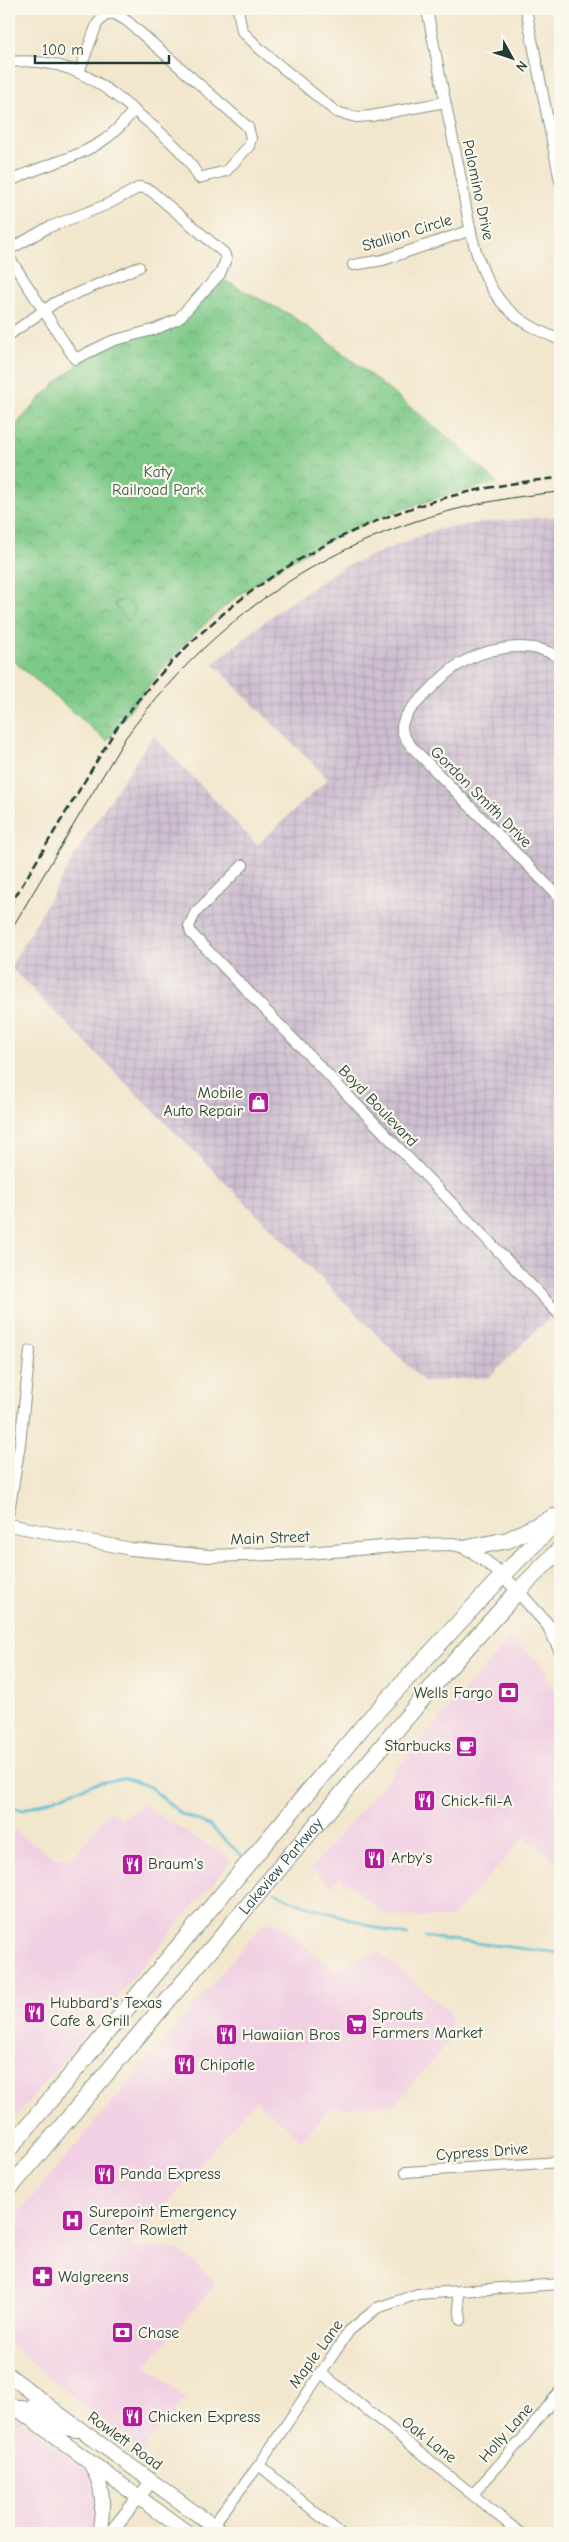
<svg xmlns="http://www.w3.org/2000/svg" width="569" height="2542" viewBox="0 0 569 2542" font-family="'Comic Neue',sans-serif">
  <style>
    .built { fill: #f1d0e3 }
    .industrial { fill: url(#industrial-grid) }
    .park { fill: url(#park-crowns); stroke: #4e835e }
    .garden { fill: #7dc987; stroke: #4e835e }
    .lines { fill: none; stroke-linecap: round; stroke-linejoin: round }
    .stream { stroke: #56bdd4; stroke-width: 2.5 }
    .minor-casing { stroke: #889280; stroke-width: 12 }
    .tertiary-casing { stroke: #889280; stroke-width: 14 }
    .secondary-casing { stroke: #889280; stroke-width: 16 }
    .primary-casing { stroke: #889280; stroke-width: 18 }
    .minor { stroke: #fff; stroke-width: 10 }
    .tertiary { stroke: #fff; stroke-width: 12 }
    .secondary { stroke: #fff; stroke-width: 14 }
    .primary { stroke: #fff; stroke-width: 16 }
    .tram { stroke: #1f3d34; stroke-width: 1 }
    .rail { stroke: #1f3d34; stroke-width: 2.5; stroke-dasharray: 8 4; stroke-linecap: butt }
    .labels { text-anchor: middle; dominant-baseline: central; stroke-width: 4.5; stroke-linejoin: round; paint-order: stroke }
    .street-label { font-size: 16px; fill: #1f3d34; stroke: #fbf7ec }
    .park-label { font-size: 16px; fill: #366049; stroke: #fbf7ec }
    .poi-label { font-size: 16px; fill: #1f3d34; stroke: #fbf7ec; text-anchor: start }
  </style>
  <defs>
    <pattern id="industrial-grid" width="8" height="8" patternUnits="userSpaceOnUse" patternTransform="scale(1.25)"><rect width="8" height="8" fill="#cebed1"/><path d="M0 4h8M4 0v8" fill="none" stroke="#b0a4b4"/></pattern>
    <pattern id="park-crowns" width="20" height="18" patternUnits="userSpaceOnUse" patternTransform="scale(1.25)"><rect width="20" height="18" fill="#7dc987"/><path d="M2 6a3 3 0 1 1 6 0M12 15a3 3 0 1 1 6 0" fill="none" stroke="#66a46f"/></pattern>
  </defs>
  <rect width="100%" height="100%" fill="#fbf7ec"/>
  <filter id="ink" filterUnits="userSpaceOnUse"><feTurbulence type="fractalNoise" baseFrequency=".02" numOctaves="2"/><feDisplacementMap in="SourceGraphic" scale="10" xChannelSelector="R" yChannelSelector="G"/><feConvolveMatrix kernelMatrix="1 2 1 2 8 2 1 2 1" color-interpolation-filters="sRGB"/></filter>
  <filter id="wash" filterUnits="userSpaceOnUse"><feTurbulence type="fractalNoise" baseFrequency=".0096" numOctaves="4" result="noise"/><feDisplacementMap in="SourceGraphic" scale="20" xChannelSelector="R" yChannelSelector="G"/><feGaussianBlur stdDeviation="1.12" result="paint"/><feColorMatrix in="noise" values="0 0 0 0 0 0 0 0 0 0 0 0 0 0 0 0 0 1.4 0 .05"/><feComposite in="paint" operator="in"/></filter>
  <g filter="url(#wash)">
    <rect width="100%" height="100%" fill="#f2e6cc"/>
    <g class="built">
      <path d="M510,1638L549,1671L544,1677L560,1697V1866L525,1837L451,1918L392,1916L383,1913L340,1877L331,1886L311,1868Z"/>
      <path d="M143,1805L232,1860L9,2125V1827L56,1859L72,1858L111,1810L122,1819Z"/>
      <path d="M264,1923H278L337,1973L347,1962L379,1952L449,2011L452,2038L395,2104L329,2109L302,2140L255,2100L129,2248L177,2249L217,2283L146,2365L185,2398L141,2453L9,2344V2224Z"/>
      <path d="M9,2411L91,2474L98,2515L91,2533H9Z"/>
    </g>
    <path class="industrial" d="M560,516V1323L552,1315L489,1377L424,1382L10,967L88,833L153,735L257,845L328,779L213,664L279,610L341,568L434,530L489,522Z"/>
    <path class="park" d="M223,280L289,314L333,345L454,442L497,483C393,505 282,551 204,625C167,660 137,700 107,741L9,657V433L40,398L65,375L90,356L115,343L184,319Z"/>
    <path class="garden" d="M125,599L134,606L135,611L127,621L114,604Z"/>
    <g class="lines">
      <g class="stream">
        <path d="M9,1807L24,1810L93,1784L125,1778L150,1787L181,1814L209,1825L241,1855"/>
        <path d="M275,1892L290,1900L397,1934L408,1935"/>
        <path d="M425,1937L560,1953"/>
      </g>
    </g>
  </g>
  <g filter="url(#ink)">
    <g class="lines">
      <defs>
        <g id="minor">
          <path d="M238,9L242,31L261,50L336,112L356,117L371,116L445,102"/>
          <path d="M427,9C437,62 448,115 459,169C467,210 471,255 494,292C509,316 534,329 560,340"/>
          <path d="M526,9L560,181"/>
          <path d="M9,62C71,56 104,85 148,122C168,139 187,154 199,178L226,171L249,146L251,138L248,127L127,21L115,14H106L97,24L79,72"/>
          <path d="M9,182C39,165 75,160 104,140C116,132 125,121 134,110"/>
          <path d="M9,250L47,228L106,205L140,187L150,190L224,253L226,259L220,274L178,319L156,329L112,341L75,359L9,257"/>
          <path d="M353,265L383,260L471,230"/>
          <path d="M9,335L56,302L139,267"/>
          <path d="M560,658C530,638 483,648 455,667C443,675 434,686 424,696C416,704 403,715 402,727C402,735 407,741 412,747L560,898"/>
          <path d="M243,865L195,913L189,926L191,933L560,1315"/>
          <path d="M9,1512L20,1444L30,1351"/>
          <path d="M406,2172L560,2162"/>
          <path d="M457,2292L461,2320"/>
          <path d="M320,2372L520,2533"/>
          <path d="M259,2465L340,2533"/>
          <path d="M473,2494L523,2438L560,2391"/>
          <path d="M212,2526L259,2465L349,2331L377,2308L418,2294L560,2284"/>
        </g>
        <g id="tertiary">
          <path d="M9,1525L131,1549L209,1556L307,1553L408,1545L453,1544L468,1548L503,1575L548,1625L560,1650"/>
          <path d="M110,2533L151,2482"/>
        </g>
        <g id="secondary">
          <path d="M9,2375L66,2419L223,2533"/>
          <path d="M9,2403L188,2533"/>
          <path d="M15,2408H32L59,2427L77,2430"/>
          <path d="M91,2465C104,2485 104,2510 99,2533"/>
        </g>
        <g id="primary">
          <path d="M468,1548L508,1540L554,1517"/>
          <path d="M9,2149L364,1725L503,1575L560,1518"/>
          <path id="s1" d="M9,2189L444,1673L519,1590L560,1549"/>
        </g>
      </defs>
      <use href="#minor" class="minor-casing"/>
      <use href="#tertiary" class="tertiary-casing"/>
      <use href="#secondary" class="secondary-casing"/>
      <use href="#primary" class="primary-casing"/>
      <use href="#minor" class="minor"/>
      <use href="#tertiary" class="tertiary"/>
      <use href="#secondary" class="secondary"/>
      <use href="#primary" class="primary"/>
      <path class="tram" d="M9,933L126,737C232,591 381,507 560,492"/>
      <path class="rail" d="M9,907L116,729C224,581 376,493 560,478"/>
    </g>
  </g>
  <defs>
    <symbol id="shop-square" viewBox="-11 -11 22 22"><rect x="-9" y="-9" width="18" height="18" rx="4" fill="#b5179e" stroke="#fbf7ec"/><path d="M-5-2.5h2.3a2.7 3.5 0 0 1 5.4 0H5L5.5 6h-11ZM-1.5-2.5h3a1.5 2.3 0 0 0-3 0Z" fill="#fff"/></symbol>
    <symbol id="bank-square" viewBox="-11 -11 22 22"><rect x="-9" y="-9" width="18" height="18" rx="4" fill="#b5179e" stroke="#fbf7ec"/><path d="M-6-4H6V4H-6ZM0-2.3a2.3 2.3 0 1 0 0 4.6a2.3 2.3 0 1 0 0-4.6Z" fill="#fff"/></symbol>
    <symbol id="cafe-square" viewBox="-11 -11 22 22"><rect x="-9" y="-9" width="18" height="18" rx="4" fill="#b5179e" stroke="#fbf7ec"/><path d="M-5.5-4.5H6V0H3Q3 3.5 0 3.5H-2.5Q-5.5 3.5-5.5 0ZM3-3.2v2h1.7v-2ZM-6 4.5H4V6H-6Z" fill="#fff"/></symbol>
    <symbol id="restaurant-square" viewBox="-11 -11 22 22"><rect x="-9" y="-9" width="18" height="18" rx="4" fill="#b5179e" stroke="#fbf7ec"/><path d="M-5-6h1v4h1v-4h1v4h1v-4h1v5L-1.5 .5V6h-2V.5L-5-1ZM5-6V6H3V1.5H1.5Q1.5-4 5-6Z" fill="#fff"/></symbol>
    <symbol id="supermarket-square" viewBox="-11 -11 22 22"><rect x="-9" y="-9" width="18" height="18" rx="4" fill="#b5179e" stroke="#fbf7ec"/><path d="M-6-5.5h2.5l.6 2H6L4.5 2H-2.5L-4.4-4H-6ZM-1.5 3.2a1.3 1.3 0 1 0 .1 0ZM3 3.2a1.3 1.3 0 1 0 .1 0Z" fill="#fff"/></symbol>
    <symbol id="hospital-square" viewBox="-11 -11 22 22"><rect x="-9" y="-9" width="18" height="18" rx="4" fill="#b5179e" stroke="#fbf7ec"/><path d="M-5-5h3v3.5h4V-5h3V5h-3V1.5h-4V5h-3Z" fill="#fff"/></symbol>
    <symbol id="pharmacy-square" viewBox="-11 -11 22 22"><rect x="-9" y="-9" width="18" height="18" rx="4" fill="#b5179e" stroke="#fbf7ec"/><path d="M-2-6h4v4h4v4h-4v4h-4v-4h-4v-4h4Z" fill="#fff"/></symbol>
  </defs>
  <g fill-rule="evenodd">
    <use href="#shop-square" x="246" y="1090" width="25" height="25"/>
    <use href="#bank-square" x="496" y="1680" width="25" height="25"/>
    <use href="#cafe-square" x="454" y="1734" width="25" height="25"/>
    <use href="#restaurant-square" x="412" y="1788" width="25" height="25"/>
    <use href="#restaurant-square" x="362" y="1846" width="25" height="25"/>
    <use href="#restaurant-square" x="120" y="1852" width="25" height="25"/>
    <use href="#restaurant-square" x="22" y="2000" width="25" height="25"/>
    <use href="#supermarket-square" x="344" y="2012" width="25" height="25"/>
    <use href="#restaurant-square" x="214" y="2022" width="25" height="25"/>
    <use href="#restaurant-square" x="172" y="2052" width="25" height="25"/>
    <use href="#restaurant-square" x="92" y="2162" width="25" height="25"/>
    <use href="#hospital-square" x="60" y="2208" width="25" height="25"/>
    <use href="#pharmacy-square" x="30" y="2264" width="25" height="25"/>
    <use href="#bank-square" x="110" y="2320" width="25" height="25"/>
    <use href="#restaurant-square" x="120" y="2404" width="25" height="25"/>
  </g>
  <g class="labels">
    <g class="street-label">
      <text transform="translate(478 190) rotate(78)">Palomino Drive</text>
      <text transform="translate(407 233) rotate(-17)">Stallion Circle</text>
      <text transform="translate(481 797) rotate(45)">Gordon Smith Drive</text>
      <text transform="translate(378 1106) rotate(46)">Boyd Boulevard</text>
      <text transform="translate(270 1538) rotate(-2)">Main Street</text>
      <text stroke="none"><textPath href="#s1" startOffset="422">Lakeview Parkway</textPath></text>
      <text transform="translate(482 2152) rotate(-4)">Cypress Drive</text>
      <text transform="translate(316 2354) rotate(-54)">Maple Lane</text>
      <text transform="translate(506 2433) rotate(-49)">Holly Lane</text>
      <text transform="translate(429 2440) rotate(38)">Oak Lane</text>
      <text transform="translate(125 2441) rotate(36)">Rowlett Road</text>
    </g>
    <g class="park-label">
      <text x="158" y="472">Katy<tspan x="158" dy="18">Railroad Park</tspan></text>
    </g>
    <g class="poi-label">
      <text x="243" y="1093" text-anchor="end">Mobile<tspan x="243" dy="18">Auto Repair</tspan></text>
      <text x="493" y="1693" text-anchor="end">Wells Fargo</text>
      <text x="451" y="1746" text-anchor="end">Starbucks</text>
      <text x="441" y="1801">Chick-fil-A</text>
      <text x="391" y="1858">Arby's</text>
      <text x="148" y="1864">Braum's</text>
      <text x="50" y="2003">Hubbard's Texas<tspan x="50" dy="18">Cafe &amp; Grill</tspan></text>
      <text x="372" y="2015">Sprouts<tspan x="372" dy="18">Farmers Market</tspan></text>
      <text x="242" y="2035">Hawaiian Bros</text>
      <text x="200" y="2065">Chipotle</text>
      <text x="120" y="2174">Panda Express</text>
      <text x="89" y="2212">Surepoint Emergency<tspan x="89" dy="18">Center Rowlett</tspan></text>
      <text x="58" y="2277">Walgreens</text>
      <text x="138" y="2333">Chase</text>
      <text x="148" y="2417">Chicken Express</text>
    </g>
  </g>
  <rect width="569" height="2542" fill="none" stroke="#fbf7ec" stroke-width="30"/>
  <g transform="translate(512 58) rotate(130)" stroke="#fbf7ec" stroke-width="4" paint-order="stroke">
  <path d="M0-4L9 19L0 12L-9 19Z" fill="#1f3d34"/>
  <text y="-8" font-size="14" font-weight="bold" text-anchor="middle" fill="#1f3d34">N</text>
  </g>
  <path d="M35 55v8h134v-8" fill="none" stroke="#1f3d34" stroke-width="2.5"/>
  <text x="42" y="55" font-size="15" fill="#1f3d34" stroke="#fbf7ec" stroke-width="4" paint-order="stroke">100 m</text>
</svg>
